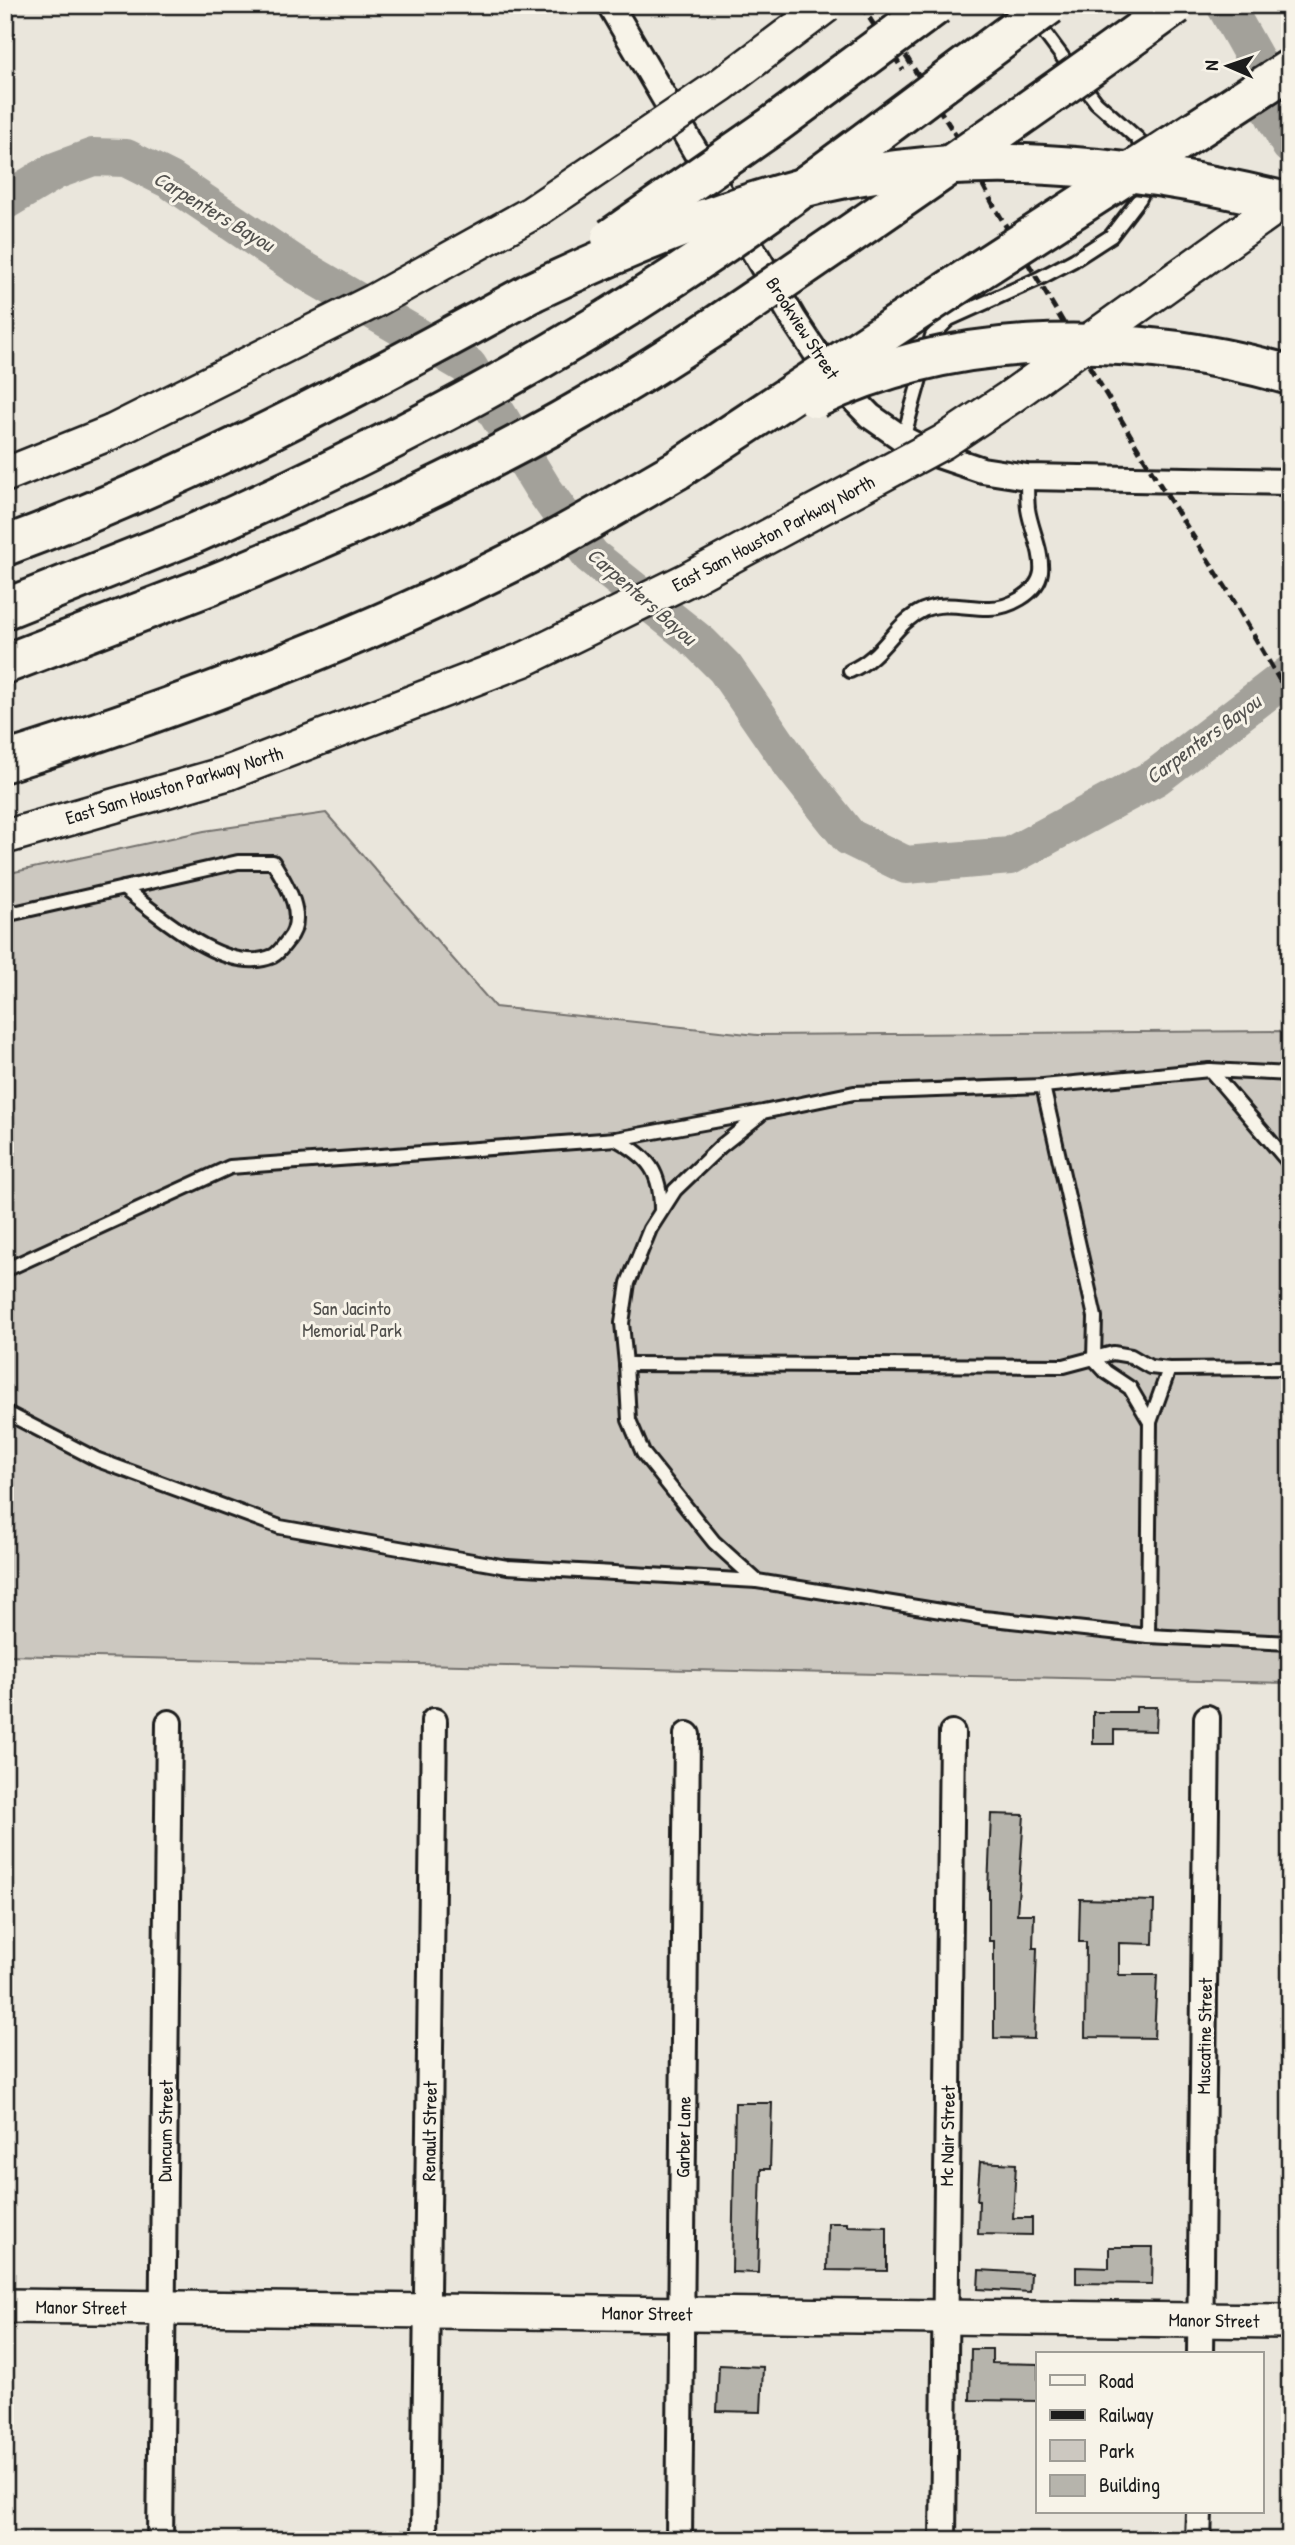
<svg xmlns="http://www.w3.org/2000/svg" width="1295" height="2545" viewBox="0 0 1295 2545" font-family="'Patrick Hand',sans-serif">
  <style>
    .green { fill: #ccc8c0; stroke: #74726e; stroke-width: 2 }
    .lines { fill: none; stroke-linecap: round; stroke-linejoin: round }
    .river { stroke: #a3a19a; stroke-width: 38 }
    .building { fill: #b6b4ac; stroke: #1c1c1c; stroke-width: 2 }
    .lane-casing { stroke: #1c1c1c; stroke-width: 18 }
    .street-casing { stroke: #1c1c1c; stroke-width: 30 }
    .secondary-casing { stroke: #1c1c1c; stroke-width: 38 }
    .highway-casing { stroke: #1c1c1c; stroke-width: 44 }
    .lane { stroke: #f7f3e8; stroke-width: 12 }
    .street { stroke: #f7f3e8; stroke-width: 24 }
    .secondary { stroke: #f7f3e8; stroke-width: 33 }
    .highway { stroke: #f7f3e8; stroke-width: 38 }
    .rail { stroke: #1c1c1c; stroke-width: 5; stroke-dasharray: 10 5; stroke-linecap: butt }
    .secondary-bridge-casing { stroke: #1c1c1c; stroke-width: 38; stroke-linecap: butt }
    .highway-bridge-casing { stroke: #1c1c1c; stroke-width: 44; stroke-linecap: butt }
    .secondary-bridge { stroke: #f7f3e8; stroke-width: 33 }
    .highway-bridge { stroke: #f7f3e8; stroke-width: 38 }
    .labels { text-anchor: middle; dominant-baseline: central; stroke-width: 6; stroke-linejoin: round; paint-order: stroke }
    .street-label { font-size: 19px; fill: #1c1c1c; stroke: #f7f3e8 }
    .park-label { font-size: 19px; fill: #51504d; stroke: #f7f3e8 }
    .water-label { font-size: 21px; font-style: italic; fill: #52514e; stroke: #f7f3e8 }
  </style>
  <rect width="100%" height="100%" fill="#eae6dc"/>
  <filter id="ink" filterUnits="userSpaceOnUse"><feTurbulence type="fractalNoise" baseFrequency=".0143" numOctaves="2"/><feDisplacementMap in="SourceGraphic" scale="14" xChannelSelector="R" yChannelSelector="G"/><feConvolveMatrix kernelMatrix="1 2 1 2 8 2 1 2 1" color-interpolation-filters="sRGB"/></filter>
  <g filter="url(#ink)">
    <path class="green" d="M326,813L495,1007L757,1035L1290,1031V1683L5,1655V874L204,831Z"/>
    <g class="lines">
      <g class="river">
        <path d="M1225,5L1258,64L1269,106L1290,145"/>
        <path d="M5,201L55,171L93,157L126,158L170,180L297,266L468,366L542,487L591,556L700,643L725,668L792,765L849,837L906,865L1010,856L1156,777L1290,674"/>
      </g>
    </g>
    <g class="building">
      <path d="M1136,1707H1157L1156,1731L1114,1730V1744H1093V1712H1136Z"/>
      <path d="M991,1814L1024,1815L1017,1914H1034L1033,1948H1037L1034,2039L994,2038V1941H989V1890H988Z"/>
      <path d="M1080,1899L1154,1901L1153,1944L1119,1943V1975H1157L1154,2038L1085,2037L1086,1942H1079Z"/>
      <path d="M735,2103H772L770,2169H761L758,2273L732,2272Z"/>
      <path d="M980,2162L1016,2164L1013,2218H1032V2235L978,2234L979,2201H977Z"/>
      <path d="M828,2223H847V2226L887,2227V2271L827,2270Z"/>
      <path d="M1109,2247H1153L1152,2284L1076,2283V2267L1109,2268Z"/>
      <path d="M979,2270L1031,2273L1030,2292L978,2289Z"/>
      <path d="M971,2349H992V2363L1038,2364V2401L970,2400Z"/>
      <path d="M719,2365L763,2367L761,2412L717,2411Z"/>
    </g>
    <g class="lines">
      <defs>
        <g id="lane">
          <path d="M1035,20L1096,102L1138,139L1143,157"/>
          <path d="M903,439L932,336L949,319L1038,279L1074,260L1111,236L1140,198L1148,181"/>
          <path d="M850,671C885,656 893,624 923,610C944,601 965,608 987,608C1007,609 1038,594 1041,572C1043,552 1031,529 1028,509C1027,499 1027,488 1027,477"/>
          <path d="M5,915L238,862H273C286,883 308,917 288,940C284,945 279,953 273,956C226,977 159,915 123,888"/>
          <path d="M1210,1070L1290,1074"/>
          <path d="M1043,1086L1095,1317L1094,1359L1106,1372L1130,1388L1150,1422"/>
          <path d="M760,1115L721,1146L675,1190L650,1229L628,1283L622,1323L626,1364L629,1420L643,1453L714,1542L757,1581L984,1618L1148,1636L1290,1643"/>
          <path d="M616,1139C649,1157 661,1172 661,1211"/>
          <path d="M5,1270L230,1167L616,1139L763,1112L854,1093L1043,1086L1210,1070L1290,1164"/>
          <path d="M626,1364L1064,1366L1113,1353L1131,1356L1150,1367L1169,1369L1290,1368"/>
          <path d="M5,1412L98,1460L280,1527L507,1567L757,1581"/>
          <path d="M1148,1636L1150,1422L1169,1369"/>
        </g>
        <g id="street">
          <path d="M610,5L794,320L832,377L870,416L903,439L929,452L982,470L1027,477L1290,482"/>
          <path d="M1200,2354L1207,1718"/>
          <path d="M160,2540L169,1723"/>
          <path d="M424,2540L434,1721"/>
          <path d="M679,2540L687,1735"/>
          <path d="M943,2540L952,1733"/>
          <path d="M1198,2540L1199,2512"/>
        </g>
        <g id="secondary">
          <path d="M5,475L112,432"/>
          <path d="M5,837L228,773"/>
          <path d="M5,2306L1290,2321"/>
        </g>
        <g id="highway">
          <path d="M5,546C189,478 361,386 532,292"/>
          <path d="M5,609L193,534"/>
          <path d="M5,664L211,585"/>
          <path d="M5,762C172,710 335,649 492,572C556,541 616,505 677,470"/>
        </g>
      </defs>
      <use href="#lane" class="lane-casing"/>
      <use href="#street" class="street-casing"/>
      <use href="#secondary" class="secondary-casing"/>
      <use href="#highway" class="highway-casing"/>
      <use href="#lane" class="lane"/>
      <use href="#street" class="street"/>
      <use href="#secondary" class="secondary"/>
      <use href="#highway" class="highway"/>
      <g class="rail">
        <path d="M861,5L903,70"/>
        <path d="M874,5L961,144L994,206L1157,480L1228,591L1290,698"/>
      </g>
      <defs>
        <g id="secondary-bridge">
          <path d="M112,432L374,301L532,213L721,85L827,5"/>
          <path d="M228,773L525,659L689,579L943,442L1009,398L1290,197"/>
        </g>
        <g id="highway-bridge">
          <path d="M611,238L775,124L936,5"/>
          <path d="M532,292C618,251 706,214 798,189C960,146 1130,163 1290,203"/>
          <path d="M816,398C962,328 1136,331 1290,375"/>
          <path d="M677,470L972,275L1290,69"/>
          <path d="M193,534C361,460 523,376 677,275C805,191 925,95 1049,5"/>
          <path d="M211,585C348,529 482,469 609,393C691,345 768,290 846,237C957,161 1067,84 1176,5"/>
        </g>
      </defs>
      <use href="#secondary-bridge" class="secondary-bridge-casing"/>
      <use href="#highway-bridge" class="highway-bridge-casing"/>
      <use href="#secondary-bridge" class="secondary-bridge"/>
      <use href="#highway-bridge" class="highway-bridge"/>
    </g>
  </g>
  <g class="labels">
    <g class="street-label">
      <text transform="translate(803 328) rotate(57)">Brookview Street</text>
      <text transform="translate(773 533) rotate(-28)">East Sam Houston Parkway North</text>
      <text transform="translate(174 785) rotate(-17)">East Sam Houston Parkway North</text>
      <text transform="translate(1204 2036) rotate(-89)">Muscatine Street</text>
      <text transform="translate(165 2131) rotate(-89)">Duncum Street</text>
      <text transform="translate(429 2131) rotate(-89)">Renault Street</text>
      <text transform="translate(947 2136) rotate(-89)">Mc Nair Street</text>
      <text transform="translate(683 2137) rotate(-89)">Garber Lane</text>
      <text transform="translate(81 2307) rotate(1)">Manor Street</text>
      <text transform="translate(647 2313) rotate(1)">Manor Street</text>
      <text transform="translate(1214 2320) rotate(1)">Manor Street</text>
    </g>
    <g class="park-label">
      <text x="352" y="1308">San Jacinto<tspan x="352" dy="22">Memorial Park</tspan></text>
    </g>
    <g class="water-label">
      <text transform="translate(214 211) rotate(31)">Carpenters Bayou</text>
      <text transform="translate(642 596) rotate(41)">Carpenters Bayou</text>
      <text transform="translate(1203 739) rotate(-36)">Carpenters Bayou</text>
    </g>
  </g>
  <rect width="1295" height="2545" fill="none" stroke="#f7f3e8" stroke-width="28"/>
  <rect x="14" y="14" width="1267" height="2517" fill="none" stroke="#1c1c1c" stroke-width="2.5" filter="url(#ink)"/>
  <rect x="1036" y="2352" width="228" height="161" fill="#f7f3e8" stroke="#9f9d96" stroke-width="2"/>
  <rect x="1050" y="2375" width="35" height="10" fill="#f7f3e8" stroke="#9f9d96" stroke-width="2"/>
  <text x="1099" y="2388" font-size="21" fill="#1c1c1c">Road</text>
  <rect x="1050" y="2410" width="35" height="10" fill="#1c1c1c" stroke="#9f9d96" stroke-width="2"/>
  <text x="1099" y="2422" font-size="21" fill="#1c1c1c">Railway</text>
  <rect x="1050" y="2440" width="35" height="21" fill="#ccc8c0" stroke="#9f9d96" stroke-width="2"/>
  <text x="1099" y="2458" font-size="21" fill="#1c1c1c">Park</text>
  <rect x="1050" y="2475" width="35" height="21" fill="#b6b4ac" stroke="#9f9d96" stroke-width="2"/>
  <text x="1099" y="2492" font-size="21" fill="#1c1c1c">Building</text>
  <g transform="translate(1228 66) rotate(272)" stroke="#f7f3e8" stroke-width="5" paint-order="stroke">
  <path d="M0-5L12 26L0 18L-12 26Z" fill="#1c1c1c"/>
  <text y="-10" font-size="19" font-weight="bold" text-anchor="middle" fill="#1c1c1c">N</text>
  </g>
</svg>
